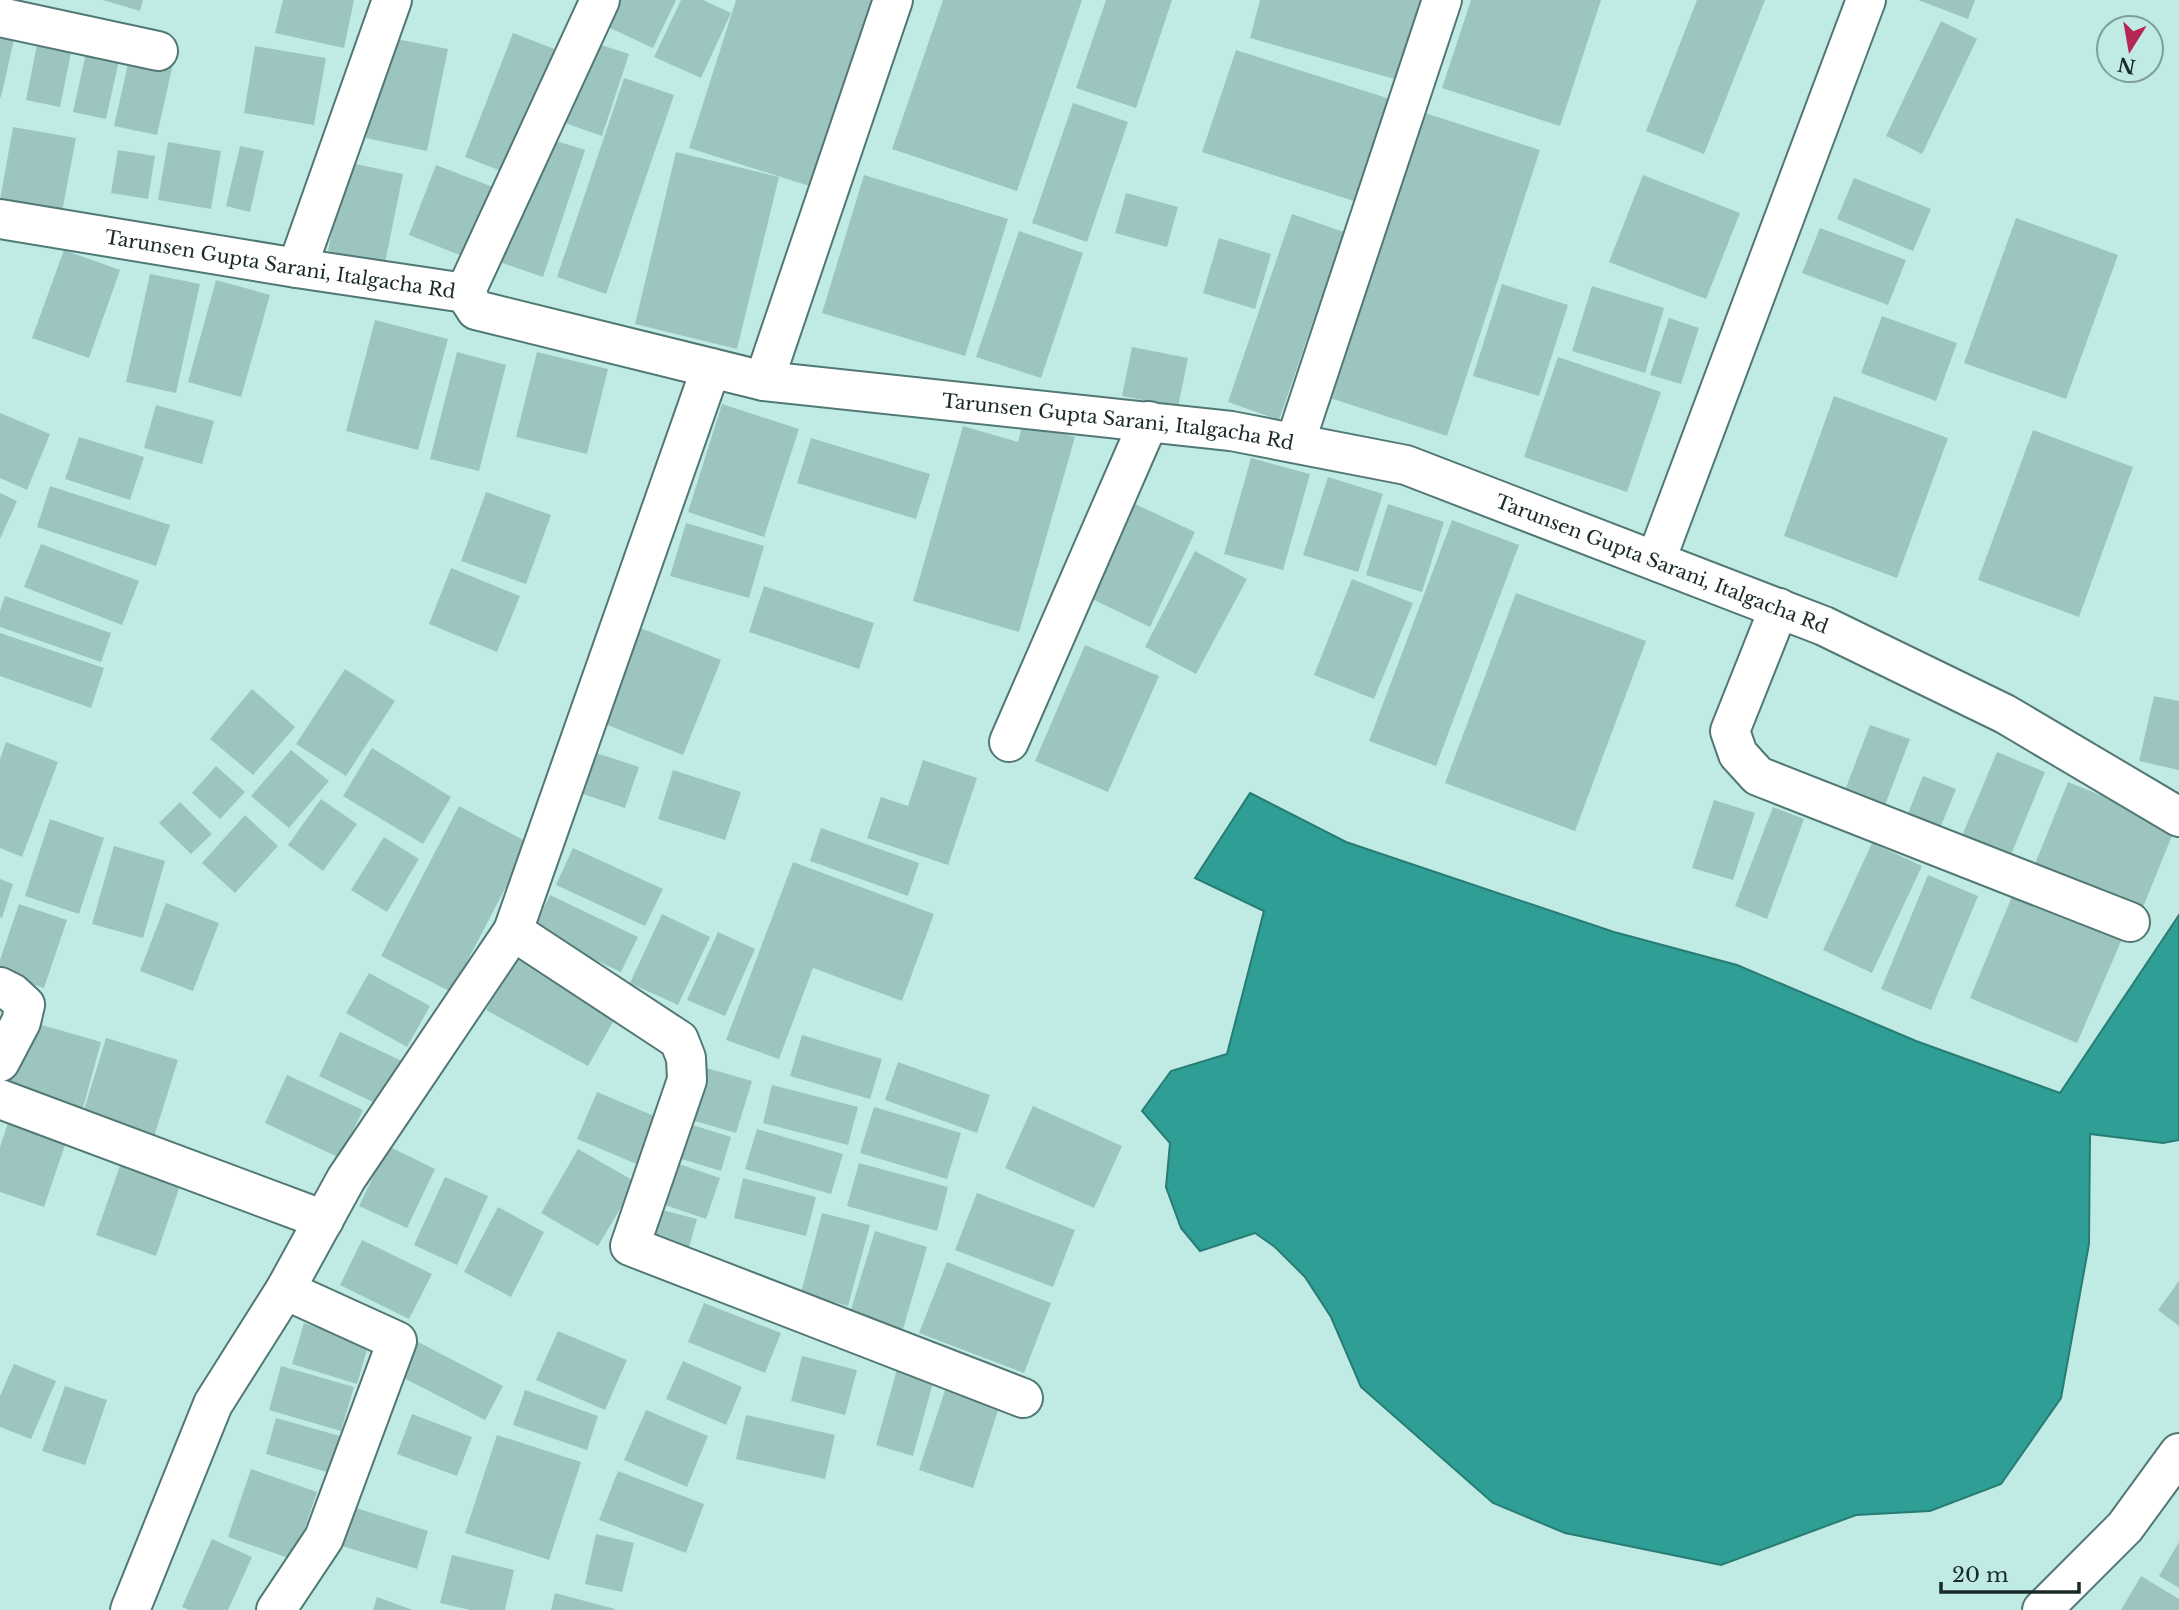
<svg xmlns="http://www.w3.org/2000/svg" width="2179" height="1610" viewBox="0 0 2179 1610" font-family="'Libre Baskerville',serif">
  <style>
    .water { fill: #2f9f95; stroke: #287c74; stroke-width: 2 }
    .building { fill: #9cc5c0 }
    .lines { fill: none; stroke-linecap: round; stroke-linejoin: round }
    .minor-casing { stroke: #517874; stroke-width: 42 }
    .minor { stroke: #fff; stroke-width: 38 }
    .labels { text-anchor: middle; dominant-baseline: central; stroke-width: 7; stroke-linejoin: round; paint-order: stroke }
    .street-label { font-size: 19px; fill: #192a28; stroke: #c0ebe5 }
  </style>
  <rect width="100%" height="100%" fill="#c0ebe5"/>
  <path class="water" d="M1250,793L1346,842L1614,932L1737,965L1916,1041L2060,1093L2179,915V1140L2163,1143L2090,1134L2089,1244L2061,1398L2001,1484L1930,1511L1856,1515L1721,1565L1565,1533L1493,1503L1361,1387L1331,1317L1305,1277L1275,1247L1255,1233L1200,1251L1181,1228L1166,1187L1170,1143L1142,1111L1171,1071L1227,1054L1264,911L1195,878Z"/>
  <g class="building">
    <path d="M103,0H143L140,11Z"/>
    <path d="M283,0H354L344,48L275,33Z"/>
    <path d="M608,0H676L653,48L597,22Z"/>
    <path d="M681,0H703L731,13L701,78L654,57Z"/>
    <path d="M736,0H883L822,190L689,148Z"/>
    <path d="M943,0H1082L1017,191L892,149Z"/>
    <path d="M1106,0H1172L1136,108L1076,88Z"/>
    <path d="M1260,0H1421L1398,80L1250,38Z"/>
    <path d="M1471,0H1601L1560,126L1442,88Z"/>
    <path d="M1697,0H1765L1704,154L1646,131Z"/>
    <path d="M1918,0H1975L1968,19Z"/>
    <path d="M1941,21L1977,39L1922,154L1886,136Z"/>
    <path d="M0,32L15,35L1,97H0Z"/>
    <path d="M513,33L557,50L509,174L465,157Z"/>
    <path d="M386,37L448,49L427,151L366,138Z"/>
    <path d="M38,40L72,48L60,107L26,100Z"/>
    <path d="M592,42L629,54L602,136L565,123Z"/>
    <path d="M255,46L326,58L314,125L244,113Z"/>
    <path d="M1236,50L1390,99L1357,202L1202,152Z"/>
    <path d="M86,53L119,60L106,119L73,112Z"/>
    <path d="M130,55L173,64L157,135L114,126Z"/>
    <path d="M624,78L674,95L606,294L557,277Z"/>
    <path d="M1073,103L1128,122L1087,242L1032,223Z"/>
    <path d="M1422,112L1540,150L1447,436L1330,398Z"/>
    <path d="M13,127L76,138L62,212L0,200Z"/>
    <path d="M541,136L585,150L543,277L499,262Z"/>
    <path d="M168,142L221,151L211,209L158,200Z"/>
    <path d="M240,146L264,151L250,212L226,206Z"/>
    <path d="M118,150L155,156L148,199L111,193Z"/>
    <path d="M676,152L779,177L737,349L635,324Z"/>
    <path d="M346,162L403,174L385,263L328,251Z"/>
    <path d="M436,165L498,189L470,259L409,235Z"/>
    <path d="M864,175L1008,219L965,356L822,313Z"/>
    <path d="M1643,175L1740,213L1706,299L1609,262Z"/>
    <path d="M1854,178L1931,209L1913,251L1837,219Z"/>
    <path d="M1126,193L1178,207L1167,247L1115,233Z"/>
    <path d="M1292,214L1344,232L1279,420L1228,402Z"/>
    <path d="M2016,218L2118,255L2066,399L1964,363Z"/>
    <path d="M1820,228L1906,260L1888,305L1802,273Z"/>
    <path d="M1019,231L1083,253L1041,378L976,357Z"/>
    <path d="M1219,238L1271,254L1255,309L1203,293Z"/>
    <path d="M64,250L120,270L89,358L32,338Z"/>
    <path d="M150,274L200,284L176,393L126,382Z"/>
    <path d="M216,280L270,295L241,397L188,382Z"/>
    <path d="M1502,284L1568,305L1539,396L1473,376Z"/>
    <path d="M1592,286L1664,308L1645,373L1572,351Z"/>
    <path d="M1882,316L1957,343L1936,401L1861,373Z"/>
    <path d="M1669,318L1699,328L1681,384L1650,375Z"/>
    <path d="M375,320L448,339L418,450L346,431Z"/>
    <path d="M1132,347L1188,358L1178,407L1122,396Z"/>
    <path d="M457,352L506,365L479,471L430,459Z"/>
    <path d="M537,352L608,369L587,454L516,437Z"/>
    <path d="M1558,357L1661,392L1627,492L1524,457Z"/>
    <path d="M1834,396L1948,438L1897,578L1784,536Z"/>
    <path d="M722,404L799,429L764,537L688,512Z"/>
    <path d="M156,405L214,421L202,464L144,448Z"/>
    <path d="M0,413L50,434L27,490L0,478Z"/>
    <path d="M1023,422L1075,437L1019,632L913,601L963,426L1018,442Z"/>
    <path d="M2033,430L2133,467L2079,617L1978,580Z"/>
    <path d="M79,437L144,457L130,500L65,479Z"/>
    <path d="M811,438L930,474L916,519L797,483Z"/>
    <path d="M1251,458L1310,474L1283,570L1224,554Z"/>
    <path d="M1328,477L1383,494L1358,572L1303,555Z"/>
    <path d="M50,486L170,525L156,566L37,527Z"/>
    <path d="M486,492L551,515L526,584L461,561Z"/>
    <path d="M0,493L17,501L0,539Z"/>
    <path d="M1133,503L1195,532L1150,627L1088,597Z"/>
    <path d="M1388,504L1444,522L1422,592L1366,575Z"/>
    <path d="M1452,520L1519,545L1436,766L1369,741Z"/>
    <path d="M686,523L764,546L749,598L670,576Z"/>
    <path d="M41,544L139,581L122,625L24,587Z"/>
    <path d="M1195,551L1247,579L1196,674L1145,647Z"/>
    <path d="M451,568L520,596L497,652L429,624Z"/>
    <path d="M1352,579L1413,603L1374,699L1314,675Z"/>
    <path d="M764,586L874,623L859,669L749,632Z"/>
    <path d="M1516,593L1646,641L1575,831L1445,783Z"/>
    <path d="M5,596L111,633L101,662L0,627V611Z"/>
    <path d="M633,625L721,660L683,755L595,720Z"/>
    <path d="M0,633L104,668L91,708L0,676Z"/>
    <path d="M1085,645L1159,676L1108,792L1035,761Z"/>
    <path d="M345,669L395,701L346,776L296,744Z"/>
    <path d="M252,689L295,727L253,775L210,739Z"/>
    <path d="M2154,696L2179,701V770L2139,761Z"/>
    <path d="M1870,725L1910,739L1882,813L1842,798Z"/>
    <path d="M6,742L58,762L22,857L0,848V759Z"/>
    <path d="M372,748L451,797L423,844L343,796Z"/>
    <path d="M291,750L329,781L289,828L251,796Z"/>
    <path d="M587,750L639,767L625,808L574,791Z"/>
    <path d="M1997,752L2045,772L2008,862L1959,843Z"/>
    <path d="M923,760L977,778L948,865L867,838L881,797L908,806Z"/>
    <path d="M216,766L245,792L220,819L192,793Z"/>
    <path d="M673,770L741,792L725,840L658,819Z"/>
    <path d="M1923,776L1956,789L1936,838L1903,826Z"/>
    <path d="M2068,782L2176,826L2141,912L2033,869Z"/>
    <path d="M321,799L357,824L323,871L288,845Z"/>
    <path d="M1714,800L1755,813L1733,880L1692,868Z"/>
    <path d="M180,802L212,834L191,854L159,823Z"/>
    <path d="M459,806L529,843L451,992L381,956Z"/>
    <path d="M1773,807L1804,819L1767,919L1735,906Z"/>
    <path d="M245,815L278,846L235,893L202,863Z"/>
    <path d="M50,819L104,838L79,914L25,896Z"/>
    <path d="M821,828L919,863L908,896L810,861Z"/>
    <path d="M384,837L419,859L387,912L351,890Z"/>
    <path d="M1872,843L1922,866L1872,973L1823,950Z"/>
    <path d="M114,846L165,861L143,938L92,924Z"/>
    <path d="M573,848L663,889L645,926L556,885Z"/>
    <path d="M793,862L934,914L902,1001L813,968L779,1059L726,1040Z"/>
    <path d="M1928,875L1978,896L1931,1010L1881,989Z"/>
    <path d="M0,879L13,884L2,918L0,917Z"/>
    <path d="M2013,894L2122,939L2077,1043L1970,998Z"/>
    <path d="M550,895L638,937L621,972L533,931Z"/>
    <path d="M166,903L219,923L193,991L140,971Z"/>
    <path d="M19,904L67,920L44,988L0,973V960Z"/>
    <path d="M662,914L710,937L678,1005L630,983Z"/>
    <path d="M718,932L755,949L725,1016L687,1000Z"/>
    <path d="M518,951L621,1008L588,1066L486,1010Z"/>
    <path d="M369,973L430,1006L407,1047L346,1013Z"/>
    <path d="M28,1021L101,1042L81,1115L6,1093Z"/>
    <path d="M340,1032L402,1061L381,1106L319,1076Z"/>
    <path d="M802,1035L882,1059L870,1099L790,1076Z"/>
    <path d="M106,1038L178,1060L152,1143L81,1120Z"/>
    <path d="M898,1062L990,1095L977,1133L885,1100Z"/>
    <path d="M703,1067L752,1081L736,1133L688,1119Z"/>
    <path d="M287,1075L363,1110L340,1158L265,1123Z"/>
    <path d="M772,1085L858,1107L848,1145L763,1123Z"/>
    <path d="M597,1092L659,1118L639,1165L577,1139Z"/>
    <path d="M1033,1106L1122,1146L1094,1208L1005,1168Z"/>
    <path d="M874,1107L961,1133L947,1179L860,1153Z"/>
    <path d="M11,1114L69,1133L44,1207L0,1192V1147Z"/>
    <path d="M686,1123L731,1137L721,1171L675,1157Z"/>
    <path d="M757,1129L843,1154L831,1194L745,1169Z"/>
    <path d="M388,1146L435,1169L407,1228L359,1206Z"/>
    <path d="M578,1149L636,1182L598,1246L541,1213Z"/>
    <path d="M124,1154L184,1174L156,1256L96,1235Z"/>
    <path d="M859,1163L948,1187L937,1231L847,1206Z"/>
    <path d="M679,1164L720,1178L706,1219L665,1205Z"/>
    <path d="M445,1177L488,1196L457,1265L414,1245Z"/>
    <path d="M743,1178L816,1197L806,1236L734,1218Z"/>
    <path d="M977,1193L1075,1230L1053,1287L955,1250Z"/>
    <path d="M498,1207L544,1232L511,1297L464,1272Z"/>
    <path d="M654,1208L697,1219L688,1251L645,1241Z"/>
    <path d="M822,1213L870,1225L848,1306L801,1293Z"/>
    <path d="M875,1231L927,1247L903,1329L850,1313Z"/>
    <path d="M362,1240L432,1274L409,1319L340,1285Z"/>
    <path d="M947,1262L1051,1303L1024,1373L919,1333Z"/>
    <path d="M2179,1281V1326L2158,1310Z"/>
    <path d="M704,1303L781,1333L765,1373L688,1342Z"/>
    <path d="M304,1323L369,1343L357,1384L292,1364Z"/>
    <path d="M558,1331L627,1360L605,1410L536,1380Z"/>
    <path d="M418,1342L503,1386L485,1420L400,1376Z"/>
    <path d="M802,1356L857,1370L845,1415L791,1401Z"/>
    <path d="M683,1361L742,1387L726,1425L666,1399Z"/>
    <path d="M14,1364L56,1381L31,1439L0,1427V1396Z"/>
    <path d="M281,1366L354,1387L341,1431L269,1410Z"/>
    <path d="M897,1369L934,1379L913,1456L876,1445Z"/>
    <path d="M65,1386L107,1400L85,1465L42,1451Z"/>
    <path d="M946,1387L1000,1404L973,1488L919,1470Z"/>
    <path d="M525,1390L598,1416L587,1450L513,1425Z"/>
    <path d="M646,1410L708,1436L687,1487L624,1460Z"/>
    <path d="M412,1414L472,1437L457,1476L397,1454Z"/>
    <path d="M746,1415L835,1435L825,1479L736,1459Z"/>
    <path d="M276,1418L340,1436L330,1473L266,1454Z"/>
    <path d="M497,1435L581,1462L549,1560L465,1533Z"/>
    <path d="M251,1469L317,1492L294,1560L228,1537Z"/>
    <path d="M618,1471L704,1504L686,1553L599,1520Z"/>
    <path d="M353,1507L428,1531L417,1569L342,1546Z"/>
    <path d="M596,1534L634,1543L622,1592L585,1584Z"/>
    <path d="M212,1539L252,1557L228,1610H189L182,1607Z"/>
    <path d="M2179,1542V1588L2159,1576Z"/>
    <path d="M452,1555L514,1570L505,1610H470L440,1603Z"/>
    <path d="M2141,1576L2179,1599V1610H2121Z"/>
    <path d="M555,1593L615,1609V1610H551Z"/>
    <path d="M377,1597L413,1610H373Z"/>
  </g>
  <g class="lines">
    <defs>
      <g id="minor">
        <path d="M0,17L158,51"/>
        <path id="s1" d="M0,219L297,268L465,293L476,310L764,381L1231,431L1406,465L1824,626L2005,714L2179,817"/>
        <path d="M297,268L392,0"/>
        <path d="M465,293L600,0"/>
        <path d="M711,368L513,931L679,1040L686,1058L687,1080L630,1246L1023,1398"/>
        <path d="M764,381L893,0"/>
        <path d="M1295,443L1442,0"/>
        <path d="M1656,560L1866,0"/>
        <path d="M1779,608L1730,731L1738,754L1758,776L2130,922"/>
        <path d="M1009,742L1149,421"/>
        <path d="M0,987L12,993L25,1005L21,1022L0,1062"/>
        <path d="M0,1099L324,1220"/>
        <path d="M130,1610L213,1404L285,1290L346,1179L513,931"/>
        <path d="M276,1610L324,1538L397,1341L285,1290"/>
        <path d="M2042,1610L2125,1527L2179,1453"/>
      </g>
    </defs>
    <use href="#minor" class="minor-casing"/>
    <use href="#minor" class="minor"/>
  </g>
  <g class="labels">
    <g class="street-label">
      <text stroke="none"><textPath href="#s1" startOffset="284">Tarunsen Gupta Sarani, Italgacha Rd</textPath></text>
      <text stroke="none"><textPath href="#s1" startOffset="1144">Tarunsen Gupta Sarani, Italgacha Rd</textPath></text>
      <text stroke="none"><textPath href="#s1" startOffset="1710">Tarunsen Gupta Sarani, Italgacha Rd</textPath></text>
    </g>
  </g>
  <g transform="translate(2130 49) rotate(191)"><circle r="33" fill="#c0ebe5" stroke="#7d9e99" stroke-width="2"/>
  <path d="M0-5L12 26L0 18L-12 26Z" fill="#b52556"/>
  <text y="-10" font-size="19" font-weight="bold" text-anchor="middle" fill="#192a28">N</text>
  </g>
  <path d="M1941 1582v10h138v-10" fill="none" stroke="#192a28" stroke-width="3.5"/>
  <text x="1952" y="1582" font-size="21" fill="#192a28" stroke="#c0ebe5" stroke-width="5" paint-order="stroke">20 m</text>
</svg>
